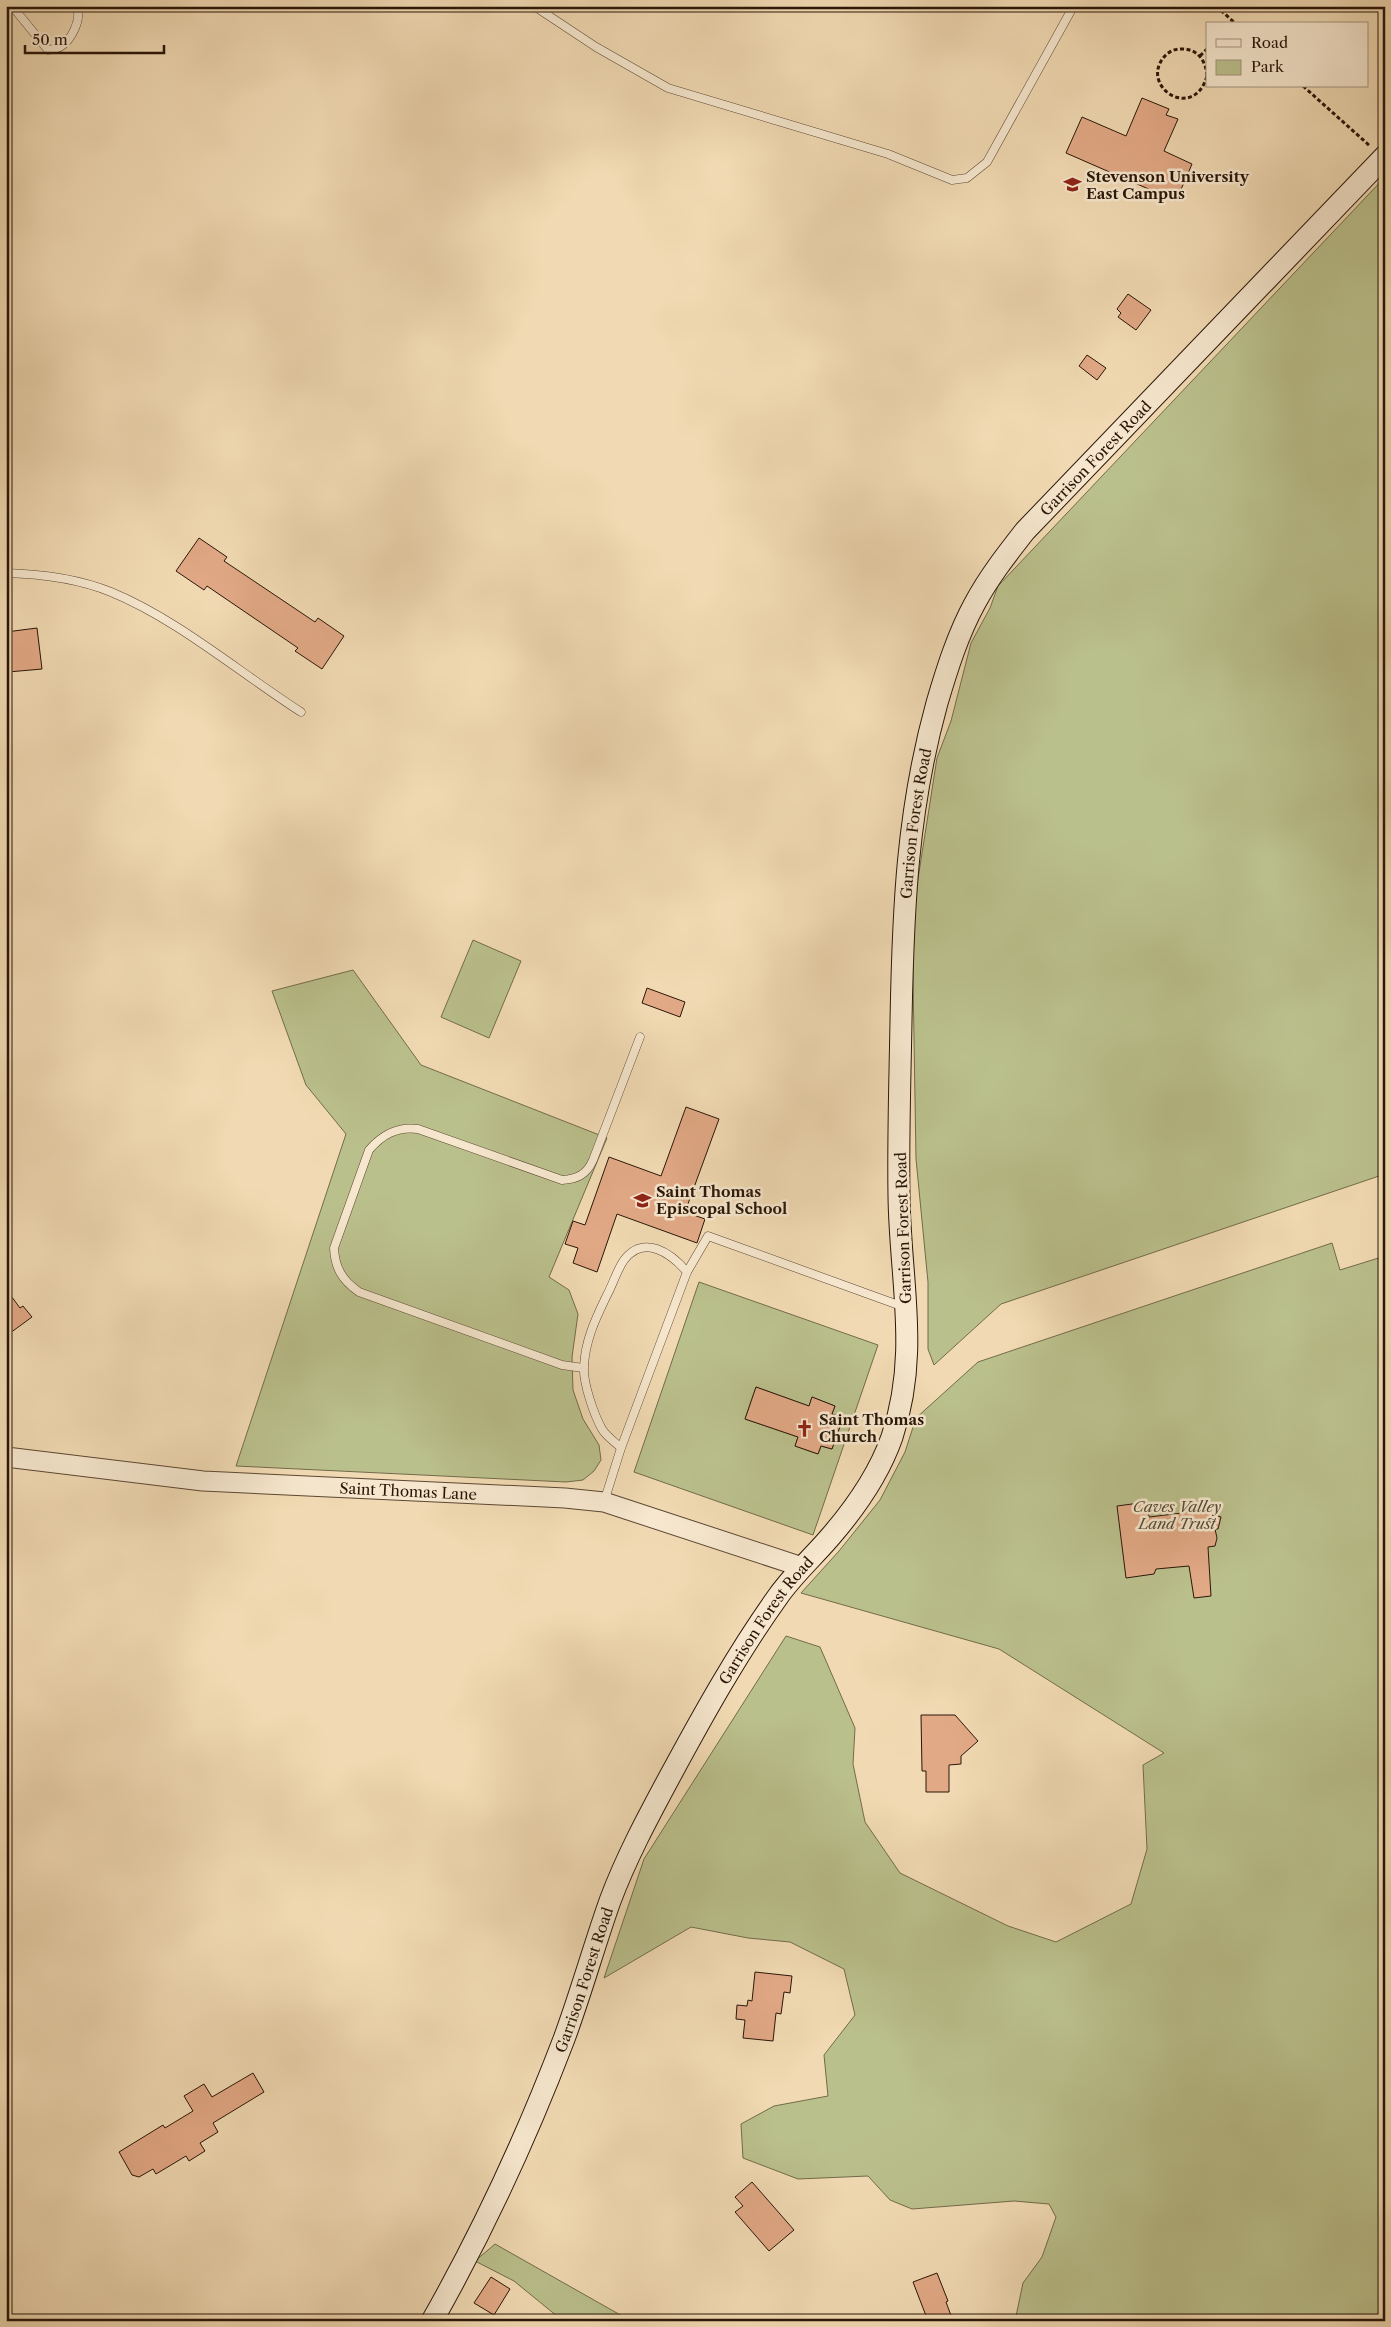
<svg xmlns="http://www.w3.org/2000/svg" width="1391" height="2327" viewBox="0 0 1391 2327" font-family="'Libre Caslon Text',serif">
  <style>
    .green { fill: #bac08c; stroke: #726b4a; fill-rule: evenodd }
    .building { fill: #e2a986; stroke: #2a1608 }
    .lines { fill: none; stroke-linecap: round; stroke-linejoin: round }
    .service-casing { stroke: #5c4733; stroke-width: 9 }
    .tertiary-casing { stroke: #5c4733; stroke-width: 21 }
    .secondary-casing { stroke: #2a1608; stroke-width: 23 }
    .path { stroke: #2a1608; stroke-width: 3; stroke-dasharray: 4 2.5; stroke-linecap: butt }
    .service { stroke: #f6e7ce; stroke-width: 8 }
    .tertiary { stroke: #f6e7ce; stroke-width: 19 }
    .secondary { stroke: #f6e7ce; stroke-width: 21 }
    .labels { text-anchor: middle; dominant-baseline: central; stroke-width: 5; stroke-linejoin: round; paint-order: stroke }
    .poi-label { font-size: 15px; font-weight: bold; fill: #2a1608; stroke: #f6e7ce; text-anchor: start }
    .street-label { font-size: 15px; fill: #2a1608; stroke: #f6e7ce }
    .park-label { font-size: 15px; font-style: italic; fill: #554930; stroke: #f6e7ce }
  </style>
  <rect width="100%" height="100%" fill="#f1dab3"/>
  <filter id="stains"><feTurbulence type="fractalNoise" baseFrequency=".004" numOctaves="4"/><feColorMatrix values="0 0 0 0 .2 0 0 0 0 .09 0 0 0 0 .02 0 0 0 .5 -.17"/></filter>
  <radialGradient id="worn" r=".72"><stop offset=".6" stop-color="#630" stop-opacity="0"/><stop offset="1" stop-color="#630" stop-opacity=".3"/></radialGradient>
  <g class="green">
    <path d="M1385,177V1174L1001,1304L934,1365L928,1349V1282L916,1159L912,917L937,758L951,721L971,643L990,608L998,586Z"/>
    <path d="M473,940L521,961L489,1038L441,1017Z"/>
    <path d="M353,970L421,1065L607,1138L549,1277L569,1290L578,1314L572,1357L573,1390L583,1419L599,1445L601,1460L594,1471L583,1480L566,1482L236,1466L346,1134L306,1085L272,991Z"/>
    <path d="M1332,1243L1340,1270L1385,1256V2321H1015L1023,2283L1042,2257L1056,2217L1049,2204L1014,2201L912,2209L890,2200L868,2176L798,2179L743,2158L741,2124L774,2106L828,2096L824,2055L855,2015L844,1969L790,1942L748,1938L691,1927L604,1978L644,1859L786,1636L820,1647L855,1728L853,1764L865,1822L900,1873L1008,1926L1056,1942L1131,1904L1147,1849L1143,1765L1164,1753L999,1649L801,1593L839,1551L880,1500L905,1452L916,1418L978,1362Z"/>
    <path d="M699,1282L878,1345L813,1535L634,1472ZM756,1387L809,1406L812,1397L835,1406L832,1414L843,1418L832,1449L821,1446L818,1454L795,1446L798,1437L745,1419Z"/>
    <path d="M495,2244L631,2321H563L514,2281L475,2261Z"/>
  </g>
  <g class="building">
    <path d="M1142,98L1169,109L1166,115L1178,119L1164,151L1192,164L1176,201L1066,153L1082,117L1126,136Z"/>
    <path d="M1128,294L1151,310L1136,330L1118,317L1121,313L1117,309Z"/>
    <path d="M1087,355L1106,368L1097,380L1079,366Z"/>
    <path d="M199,538L227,557L224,561L315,622L318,618L344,636L322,669L295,651L298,648L207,586L204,590L176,571Z"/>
    <path d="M37,628L42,669L8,672L6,669V632Z"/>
    <path d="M647,988L685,1002L680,1017L642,1003Z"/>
    <path d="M686,1107L719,1119L685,1212L705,1219L697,1243L617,1214L597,1272L573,1263L578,1248L565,1244L573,1221L585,1225L609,1157L661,1176Z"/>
    <path d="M6,1289L20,1308L23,1306L32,1317L6,1336Z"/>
    <path d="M756,1387L809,1406L812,1397L835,1406L832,1414L843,1418L832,1449L821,1446L818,1454L795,1446L798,1437L745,1419Z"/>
    <path d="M1147,1502L1149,1517L1182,1513L1181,1505L1200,1502L1202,1513L1214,1511L1215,1515L1221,1517L1218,1529H1215L1217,1538L1215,1546L1208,1547L1211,1596L1194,1598L1189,1566L1156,1569L1154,1574L1126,1578L1117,1506Z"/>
    <path d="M921,1715H955L978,1741L961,1756V1764L949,1765V1792H926V1771H922Z"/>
    <path d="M755,1972L792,1976L790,1993L784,1992L781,2014L776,2013L773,2041L743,2038L745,2020L736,2019L737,2005L747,2006L748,2000L752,2001Z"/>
    <path d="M253,2073L264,2092L213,2123L218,2132L200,2143L205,2151L189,2161L186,2156L156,2174L153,2169L139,2177L132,2175L119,2152L163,2125L165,2128L193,2111L184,2096L204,2084L212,2097Z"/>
    <path d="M752,2182L794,2230L769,2251L735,2212L743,2206L735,2197Z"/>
    <path d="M937,2273L948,2301L946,2302L953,2321H928L913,2282Z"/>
    <path d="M491,2277L510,2289L494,2315L474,2303Z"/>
  </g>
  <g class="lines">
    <defs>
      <g id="service">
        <path d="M12,6L48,50C52,49 57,49 60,47C71,41 83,18 76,6"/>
        <path d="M534,6L596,47L668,88L888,154L952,180L967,178L987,162L1073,7"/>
        <path d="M6,573C41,574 79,579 111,592C177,619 240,673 301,712"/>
        <path d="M687,1272L708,1236L904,1307"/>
        <path d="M583,1368L562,1365L359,1292C342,1280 335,1268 334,1248L369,1150C382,1135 397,1126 418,1129L562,1180C578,1179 587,1174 593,1160L640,1037"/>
        <path d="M604,1502L621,1448L687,1272C671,1253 644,1234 624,1260C617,1270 613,1284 607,1295C596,1318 585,1340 584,1367C583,1383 594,1415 602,1429C606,1436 615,1442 621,1448"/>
      </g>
      <g id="tertiary">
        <path id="s1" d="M6,1457L203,1481L565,1498L604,1502L802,1567"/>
      </g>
      <g id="secondary">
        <path id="s2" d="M432,2321C483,2231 527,2136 564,2039C581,1993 594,1946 610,1901C626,1858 648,1817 669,1778C703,1715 738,1652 779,1595C795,1573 814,1556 831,1536C856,1507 879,1474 892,1437C920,1353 900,1281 899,1196C898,1138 900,1079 901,1021C903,910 907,811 937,703C947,669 958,634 975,603C989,577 1007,554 1025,531L1385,156"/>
      </g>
    </defs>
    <use href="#service" class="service-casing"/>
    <use href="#tertiary" class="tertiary-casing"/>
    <use href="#secondary" class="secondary-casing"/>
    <g class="path">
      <path d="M1216,6L1236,24"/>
      <path d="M1200,56L1207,49"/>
      <path d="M1207,76C1206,60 1197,48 1180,49C1174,49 1168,52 1164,57C1139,87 1194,122 1207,76"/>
      <path d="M1303,86L1370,146"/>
    </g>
    <use href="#service" class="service"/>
    <use href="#tertiary" class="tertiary"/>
    <use href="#secondary" class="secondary"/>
  </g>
  <defs>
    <symbol id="university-bare" viewBox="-9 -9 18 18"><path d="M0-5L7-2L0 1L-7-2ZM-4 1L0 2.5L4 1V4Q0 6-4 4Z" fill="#8f2418" stroke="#f6e7ce" stroke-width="2.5" paint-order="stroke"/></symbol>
    <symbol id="school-bare" viewBox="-9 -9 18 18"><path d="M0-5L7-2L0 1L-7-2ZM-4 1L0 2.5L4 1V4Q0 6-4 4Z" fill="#8f2418" stroke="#f6e7ce" stroke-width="2.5" paint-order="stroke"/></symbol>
    <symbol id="church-bare" viewBox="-9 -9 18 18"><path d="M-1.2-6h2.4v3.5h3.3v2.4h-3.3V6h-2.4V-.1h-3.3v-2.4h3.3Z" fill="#8f2418" stroke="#f6e7ce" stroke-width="2.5" paint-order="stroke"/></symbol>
  </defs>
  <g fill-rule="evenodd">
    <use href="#university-bare" x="1060" y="172" width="25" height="25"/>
    <use href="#school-bare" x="630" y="1188" width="25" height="25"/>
    <use href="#church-bare" x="792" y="1416" width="25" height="25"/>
  </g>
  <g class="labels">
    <g class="poi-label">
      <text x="1086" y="176">Stevenson University<tspan x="1086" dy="17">East Campus</tspan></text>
      <text x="656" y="1191">Saint Thomas<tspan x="656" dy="17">Episcopal School</tspan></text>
      <text x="819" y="1419">Saint Thomas<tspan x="819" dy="17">Church</tspan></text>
    </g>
    <g class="street-label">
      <text stroke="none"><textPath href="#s2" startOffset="2038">Garrison Forest Road</textPath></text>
      <text stroke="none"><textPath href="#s2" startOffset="1619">Garrison Forest Road</textPath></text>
      <text transform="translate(903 1228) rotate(-92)">Garrison Forest Road</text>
      <text stroke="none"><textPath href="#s1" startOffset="404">Saint Thomas Lane</textPath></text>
      <text stroke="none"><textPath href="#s2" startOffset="779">Garrison Forest Road</textPath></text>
      <text stroke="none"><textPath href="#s2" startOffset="374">Garrison Forest Road</textPath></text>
    </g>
    <g class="park-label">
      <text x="1177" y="1506">Caves Valley<tspan x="1177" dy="17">Land Trust</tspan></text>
    </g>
  </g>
  <rect width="1391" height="2327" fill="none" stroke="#f1dab3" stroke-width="25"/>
  <rect x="8" y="8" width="1376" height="2312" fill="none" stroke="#2a1608" stroke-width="2.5"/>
  <rect x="12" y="12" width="1366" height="2302" fill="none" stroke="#2a1608"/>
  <rect x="1206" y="22" width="162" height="65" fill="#f6e7ce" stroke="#a4937f"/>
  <rect x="1216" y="39" width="25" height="8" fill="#f6e7ce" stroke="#a4937f"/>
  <text x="1251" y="48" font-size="15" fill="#2a1608">Road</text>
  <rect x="1216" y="60" width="25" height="15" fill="#bac08c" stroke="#a4937f"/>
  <text x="1251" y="72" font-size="15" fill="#2a1608">Park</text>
  <path d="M25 45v8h139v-8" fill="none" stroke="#2a1608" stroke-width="2.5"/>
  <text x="32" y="45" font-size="15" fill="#2a1608" stroke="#f6e7ce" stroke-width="4" paint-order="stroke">50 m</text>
  <rect width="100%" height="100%" filter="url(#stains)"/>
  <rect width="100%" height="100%" fill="url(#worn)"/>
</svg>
